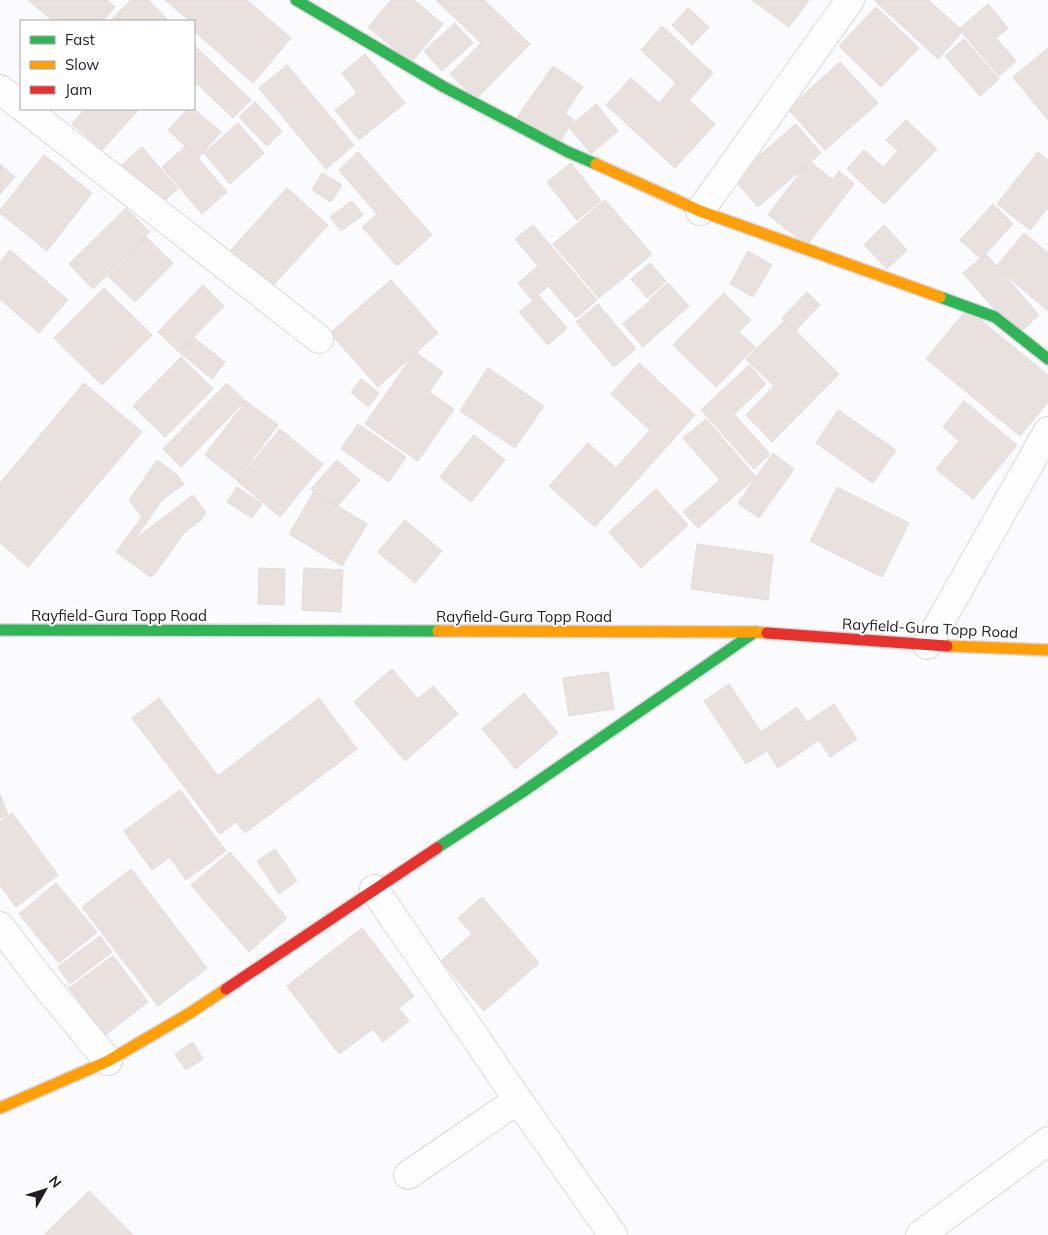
<svg xmlns="http://www.w3.org/2000/svg" width="1048" height="1235" viewBox="0 0 1048 1235" font-family="Mulish,sans-serif">
  <style>
    .building { fill: #e9e1de; stroke: #e1dbd9 }
    .lines { fill: none; stroke-linecap: round; stroke-linejoin: round }
    .street-casing { stroke: #dad7de; stroke-width: 30 }
    .fast-casing { stroke: #dad7de; stroke-width: 14 }
    .slow-casing { stroke: #dad7de; stroke-width: 14 }
    .jam-casing { stroke: #dad7de; stroke-width: 14 }
    .street { stroke: #fefeff; stroke-width: 28 }
    .fast { stroke: #30b455; stroke-width: 11 }
    .slow { stroke: #ff9f0a; stroke-width: 11 }
    .jam { stroke: #e5322d; stroke-width: 11 }
    .labels { text-anchor: middle; dominant-baseline: central; stroke-width: 4; stroke-linejoin: round; paint-order: stroke }
    .street-label { font-size: 15px; fill: #201b25; stroke: #fff }
  </style>
  <rect width="100%" height="100%" fill="#fbfafd"/>
  <g class="building">
    <path d="M28,0H107L115,7L103,21H53Z"/>
    <path d="M131,0H148L169,21H110Z"/>
    <path d="M165,0H247L291,38L253,83L194,31V21H190Z"/>
    <path d="M391,0H414L443,24L411,63L368,27Z"/>
    <path d="M436,0H484L530,44L476,99L450,74L481,43Z"/>
    <path d="M752,0H809L789,27Z"/>
    <path d="M874,0H928L963,31L938,59Z"/>
    <path d="M988,4L1008,28L996,38L1016,61L999,76L959,29Z"/>
    <path d="M876,7L919,48L881,87L839,46Z"/>
    <path d="M688,8L709,27L692,45L672,25Z"/>
    <path d="M455,23L473,43L442,71L424,51Z"/>
    <path d="M662,26L713,73L689,100L715,124L675,168L606,105L631,78L659,103L676,83L641,50Z"/>
    <path d="M964,39L999,79L980,96L945,56Z"/>
    <path d="M194,45L251,100L233,118L197,84L194,87Z"/>
    <path d="M1048,48V120L1013,77Z"/>
    <path d="M365,54L405,103L359,140L335,110L357,93L342,73Z"/>
    <path d="M840,62L878,103L825,150L788,109Z"/>
    <path d="M287,65L354,145L326,169L259,88Z"/>
    <path d="M553,66L583,87L565,113L574,120L557,145L517,117Z"/>
    <path d="M255,102L282,131L267,146L239,117Z"/>
    <path d="M596,104L618,131L591,154L569,127Z"/>
    <path d="M85,109H139L102,150L72,124Z"/>
    <path d="M188,109H194L221,132L198,158L168,130Z"/>
    <path d="M906,120L937,149L884,204L847,169L864,150L883,167L898,151L886,140Z"/>
    <path d="M238,123L264,153L230,184L204,153Z"/>
    <path d="M796,124L821,153L758,207L733,178Z"/>
    <path d="M187,145L227,192L202,214L162,167Z"/>
    <path d="M142,147L178,189L154,209L118,168Z"/>
    <path d="M358,152L432,235L397,266L362,227L377,214L339,170Z"/>
    <path d="M1038,152L1048,160V208L1030,230L997,204Z"/>
    <path d="M44,155L92,193L47,251L0,213V210Z"/>
    <path d="M809,161L833,180L839,171L854,184L807,245L768,215Z"/>
    <path d="M571,163L601,201L577,220L547,182Z"/>
    <path d="M0,164L15,177L0,194Z"/>
    <path d="M322,173L342,185L331,202L312,190Z"/>
    <path d="M287,188L328,225L269,290L228,253Z"/>
    <path d="M605,200L652,254L599,298L553,244Z"/>
    <path d="M352,201L363,215L341,231L330,217Z"/>
    <path d="M993,204L1013,224L981,259L960,240Z"/>
    <path d="M126,208L150,232L93,289L69,264Z"/>
    <path d="M533,225L597,300L576,318L548,286L532,300L518,283L538,266L515,239Z"/>
    <path d="M884,225L907,250L887,269L864,245Z"/>
    <path d="M1024,233L1048,253V311L996,267Z"/>
    <path d="M146,237L173,263L135,302L108,276Z"/>
    <path d="M10,250L68,300L39,333L0,299L1,295L0,294V262Z"/>
    <path d="M748,251L772,265L753,297L730,284Z"/>
    <path d="M986,254L1039,315L1017,335L963,273Z"/>
    <path d="M650,263L666,281L647,298L631,279Z"/>
    <path d="M391,280L438,333L378,387L330,333Z"/>
    <path d="M668,283L689,306L643,347L623,324L651,300L650,299Z"/>
    <path d="M203,285L224,306L179,352L158,332Z"/>
    <path d="M104,288L152,335L102,385L54,338Z"/>
    <path d="M807,292L820,305L795,331L782,318Z"/>
    <path d="M724,293L751,320L739,332L755,347L716,387L673,345Z"/>
    <path d="M539,296L567,328L548,345L519,312Z"/>
    <path d="M598,304L636,349L614,367L576,322Z"/>
    <path d="M967,309L1048,375V402L1020,436L926,359Z"/>
    <path d="M785,320L839,374L772,442L746,415L774,386L746,359Z"/>
    <path d="M193,337L225,362L212,379L180,353Z"/>
    <path d="M415,352L443,372L429,392L454,409L418,461L365,424Z"/>
    <path d="M181,357L213,389L165,437L133,406Z"/>
    <path d="M639,363L695,415L595,527L549,486L588,443L616,468L650,430L611,394Z"/>
    <path d="M749,365L766,384L734,414L770,454L754,469L701,410Z"/>
    <path d="M488,368L544,406L515,448L460,411Z"/>
    <path d="M361,379L379,393L368,407L351,392Z"/>
    <path d="M84,383L142,432L28,567L0,543V483Z"/>
    <path d="M227,383L245,401L181,467L163,449Z"/>
    <path d="M246,401L278,425L237,480L205,455Z"/>
    <path d="M964,401L1017,445L973,499L936,469L959,441L943,427Z"/>
    <path d="M838,410L896,450L873,483L816,443Z"/>
    <path d="M706,419L756,477L698,528L683,512L720,480L683,438Z"/>
    <path d="M358,424L406,457L389,482L341,449Z"/>
    <path d="M280,429L323,464L280,517L237,481Z"/>
    <path d="M474,435L505,460L471,502L440,477Z"/>
    <path d="M773,453L794,469L759,518L738,503Z"/>
    <path d="M157,460L176,474L184,484L162,500L135,539L193,495L206,513L201,520L183,534L155,574L150,577L116,552L142,517L129,500Z"/>
    <path d="M337,460L360,480L335,509L311,489Z"/>
    <path d="M237,487L262,504L252,518L227,502Z"/>
    <path d="M837,487L909,523L882,577L810,541Z"/>
    <path d="M656,489L688,525L641,568L609,532Z"/>
    <path d="M314,492L367,524L342,566L289,534Z"/>
    <path d="M405,520L442,551L415,583L378,552Z"/>
    <path d="M697,544L773,555L768,600L691,589Z"/>
    <path d="M259,568L285,569L284,605L258,604Z"/>
    <path d="M304,568L343,570L341,612L302,610Z"/>
    <path d="M392,669L418,699L433,686L458,714L405,761L354,702Z"/>
    <path d="M608,672L614,709L569,716L563,678Z"/>
    <path d="M729,684L761,732L797,707L807,722L834,704L857,739L830,757L819,740L778,768L767,751L746,764L704,701Z"/>
    <path d="M524,693L558,733L516,769L482,729Z"/>
    <path d="M159,698L218,776L319,698L357,749L245,833L236,822L220,834L132,718Z"/>
    <path d="M180,790L226,851L186,880L170,857L152,870L124,831Z"/>
    <path d="M0,794L8,815L0,818Z"/>
    <path d="M12,813L58,875L16,907L0,885V822Z"/>
    <path d="M275,849L297,881L279,894L257,861Z"/>
    <path d="M230,852L287,918L249,952L191,885Z"/>
    <path d="M131,869L207,968L158,1006L82,907Z"/>
    <path d="M56,883L97,932L59,963L19,914Z"/>
    <path d="M482,897L539,963L484,1011L441,961L472,934L458,918Z"/>
    <path d="M362,928L414,996L399,1008L409,1021L383,1042L373,1029L339,1054L287,986Z"/>
    <path d="M100,936L112,952L70,984L58,967Z"/>
    <path d="M113,956L148,1002L105,1035L69,988Z"/>
    <path d="M193,1042L203,1059L186,1070L175,1054Z"/>
    <path d="M89,1191L133,1235H44Z"/>
  </g>
  <g class="lines">
    <defs>
      <g id="street">
        <path d="M0,89L21,106"/>
        <path d="M25,109L319,339"/>
        <path d="M700,211L850,0"/>
        <path d="M927,645L1048,431"/>
        <path d="M374,889L518,1100L613,1235"/>
        <path d="M0,926L37,975L108,1061"/>
        <path d="M408,1175L518,1100"/>
        <path d="M920,1235L1048,1141"/>
      </g>
      <g id="fast">
        <path d="M296,0L444,87L568,152L596,164"/>
        <path d="M940,297L995,317L1048,359"/>
        <path d="M0,630L438,631"/>
        <path d="M437,848L521,793L755,632"/>
      </g>
      <g id="slow">
        <path d="M596,164L700,211L940,297"/>
        <path d="M438,631L755,632L767,633"/>
        <path d="M947,646L1048,650"/>
        <path d="M0,1108L108,1061L190,1013L226,989"/>
      </g>
      <g id="jam">
        <path d="M767,633L947,646"/>
        <path d="M226,989L437,848"/>
      </g>
    </defs>
    <use href="#street" class="street-casing"/>
    <use href="#fast" class="fast-casing"/>
    <use href="#slow" class="slow-casing"/>
    <use href="#jam" class="jam-casing"/>
    <use href="#street" class="street"/>
    <use href="#fast" class="fast"/>
    <use href="#slow" class="slow"/>
    <use href="#jam" class="jam"/>
  </g>
  <g class="labels">
    <g class="street-label">
      <text x="119" y="615">Rayfield-Gura Topp Road</text>
      <text x="524" y="616">Rayfield-Gura Topp Road</text>
      <text transform="translate(930 628) rotate(3)">Rayfield-Gura Topp Road</text>
    </g>
  </g>
  <rect x="20" y="20" width="175" height="90" fill="#ffffff" stroke="#a6a4a8"/>
  <rect x="30" y="36" width="25" height="8" fill="#30b455" stroke="#a6a4a8"/>
  <text x="65" y="45" font-size="15" fill="#201b25">Fast</text>
  <rect x="30" y="61" width="25" height="8" fill="#ff9f0a" stroke="#a6a4a8"/>
  <text x="65" y="70" font-size="15" fill="#201b25">Slow</text>
  <rect x="30" y="86" width="25" height="8" fill="#e5322d" stroke="#a6a4a8"/>
  <text x="65" y="95" font-size="15" fill="#201b25">Jam</text>
  <g transform="translate(45 1190) rotate(51)" stroke="#ffffff" stroke-width="4" paint-order="stroke">
  <path d="M0-4L9 19L0 12L-9 19Z" fill="#201b25"/>
  <text y="-8" font-size="14" font-weight="bold" text-anchor="middle" fill="#201b25">N</text>
  </g>
</svg>
